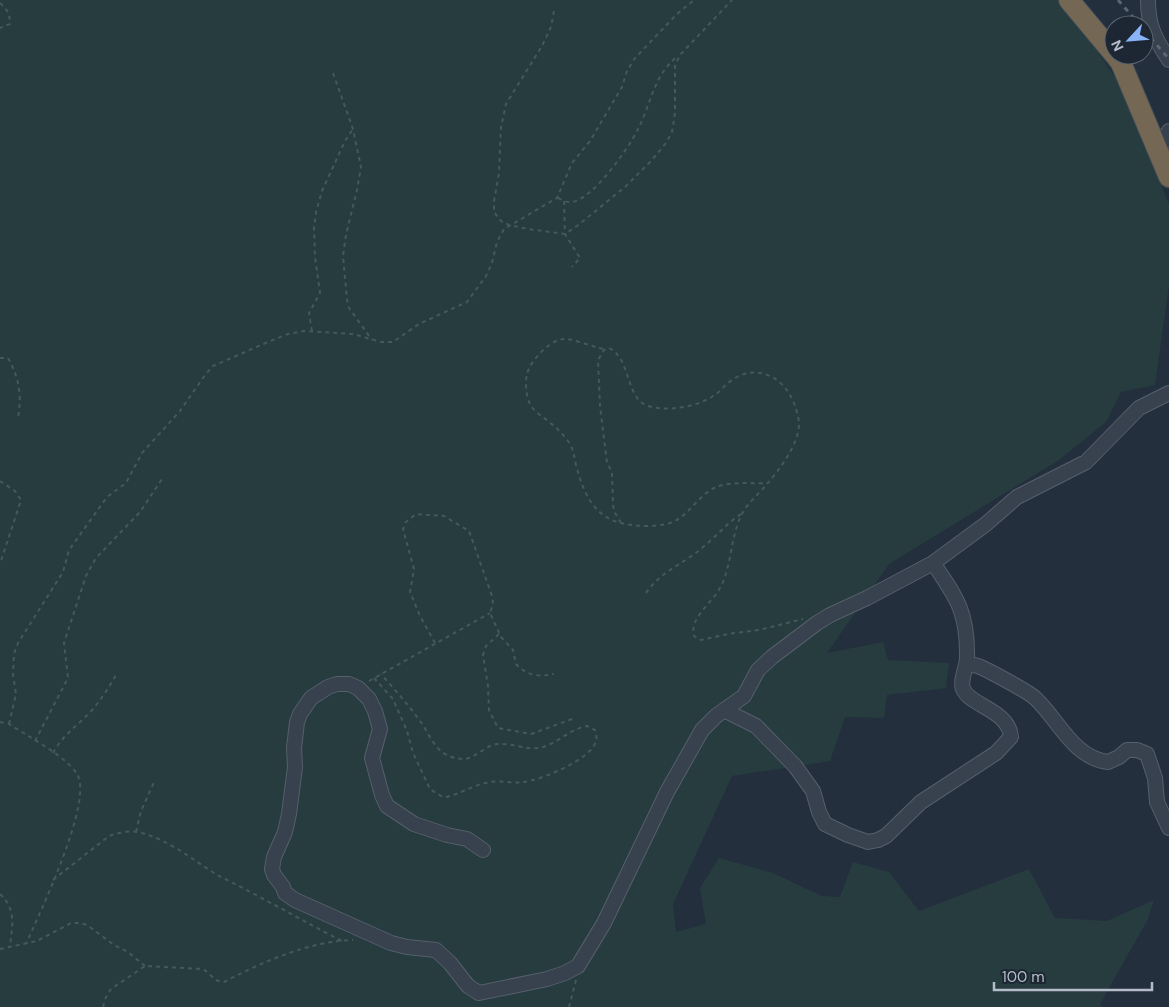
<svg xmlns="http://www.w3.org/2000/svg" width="1169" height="1007" viewBox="0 0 1169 1007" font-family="'DM Sans',sans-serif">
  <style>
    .green { fill: #263c3f }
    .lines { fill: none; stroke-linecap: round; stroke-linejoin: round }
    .minor-casing { stroke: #565f6c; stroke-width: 16 }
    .highway-casing { stroke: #434c59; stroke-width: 22 }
    .path { stroke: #44595c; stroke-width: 2; stroke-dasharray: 4 4; stroke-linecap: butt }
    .minor { stroke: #38414e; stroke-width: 14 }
    .highway { stroke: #746855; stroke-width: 20 }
    .rail { stroke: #5a6575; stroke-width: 3; stroke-dasharray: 5 5; stroke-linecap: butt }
  </style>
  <rect width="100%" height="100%" fill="#242f3e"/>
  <path class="green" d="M0,0H1062L1121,86L1169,204V285L1155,385L1121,392L1106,422L1059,460L889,564L827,653L883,642L888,660L949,663L946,688L887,695L884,718L845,717L830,761L732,776L673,904L676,932L706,924L700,888L719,858L773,873L822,896L840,897L853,862L889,872L919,911L1029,869L1055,918L1107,921L1154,900L1148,919L1100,1004L1102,1007H0Z"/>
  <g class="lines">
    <defs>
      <g id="minor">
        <path d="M1148,0C1148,26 1155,39 1169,60"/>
        <path d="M1158,152L1169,131"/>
        <path d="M967,664C970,665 974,665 978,666C988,670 1027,691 1035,698C1058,719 1073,758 1108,762L1119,757L1127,750H1137L1147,754L1155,778L1157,802L1169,828"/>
        <path d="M724,710L756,726L795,766L813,791L819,812L825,824L848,835L868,842L878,840L886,836L921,802L996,753L1011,737C1009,710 970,706 963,689C960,680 966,669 967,659C968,614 958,599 933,563"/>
        <path d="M483,850L467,839L447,835L414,824L387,806L382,795L372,758L380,729L375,711L369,699L358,688L349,684H337L328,687L311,698L300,714L297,722L294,748L295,767L289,814L285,832L274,857L272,869L274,875L283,887L285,893L295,900L391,943L407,947L436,950L450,963L468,986L479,993L547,979L565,973L578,966L604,923L667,792L702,730L716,716L744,696L758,670L772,657L817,623L830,615L867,598L933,563L986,524L1017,497L1086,462L1139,408L1169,393"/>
      </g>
      <g id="highway">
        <path d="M1069,0L1114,54"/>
        <path d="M1115,55L1121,63L1169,177"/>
      </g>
    </defs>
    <use href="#minor" class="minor-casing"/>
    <use href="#highway" class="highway-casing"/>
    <g class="path">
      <path d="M0,3C7,9 10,14 10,24L0,28"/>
      <path d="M554,11L551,27L542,46L506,104L501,127L499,173L494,201V212L501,221L509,225L528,229L565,234L577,226L625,187L651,161L666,143L672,132L675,113V66L680,55L732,0"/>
      <path d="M333,73L353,129L361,167L357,190L346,235L343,256L347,300L349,308L372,340"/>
      <path d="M558,198C562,200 567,203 572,202C593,199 629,148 638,129C651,104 654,74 678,56"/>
      <path d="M564,201L565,234L580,258L572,267"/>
      <path d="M312,331L309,313L320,293L315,257L314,228L316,212L322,191L345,141L353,129"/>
      <path d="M603,349C594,347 570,338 563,339C550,340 530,361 527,374C525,382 526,397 530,404C534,412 542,416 549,422C557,428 564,435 570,444C574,451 574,457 576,465C584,494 594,519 626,524C639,527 663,527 675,521C690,513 699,495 716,487C731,481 752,484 768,483"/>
      <path d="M0,358H8C19,377 22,396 18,417"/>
      <path d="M0,481L15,491L21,500L0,564"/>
      <path d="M621,523L614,511L613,504L612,472L607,463L600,406L598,360L604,350L609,348C631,358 625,398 648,406C666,412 697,407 713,396C719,393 722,388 727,384C740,372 757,369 772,377C783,383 789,392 794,403C796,409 799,417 799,425C798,445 780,469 767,484C759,494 746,504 741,516C730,539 732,566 720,588C712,603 689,618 694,636L701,640L728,634L759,630L803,619"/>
      <path d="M646,593C663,569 683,565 703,547C717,536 727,523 741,514"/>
      <path d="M499,634L486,646L483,655L488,686L489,710L498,728L531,734L575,718"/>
      <path d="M435,643L420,616L410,592L414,569L403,529L406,522L416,514L444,516L469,531L492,596L493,604L490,613L501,637L513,650L516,664C527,676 539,677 554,674"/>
      <path d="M374,678L393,699L407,731L413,753L430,789L441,796L447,797L453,795C465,791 477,784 490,782C501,780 513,784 524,782C541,780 592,759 596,741C597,737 596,733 595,730L587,726C569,729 556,745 539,748C527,750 512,743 497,744C484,746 475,759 463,759C456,759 447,756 442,752C432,744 427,730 420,721C408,704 394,689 381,674"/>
      <path d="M369,681L490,613"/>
      <path d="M0,722L9,724C27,736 66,756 77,774C94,801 39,914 26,944"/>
      <path d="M9,724L16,694L13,674L14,654L18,643L63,572L69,550L107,497L126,483L142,453L180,411L205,375L213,366L268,342L288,334L304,331L353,334L381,342H393L419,324L467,302L486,276L492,263L497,242L504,229L557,198L572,163L590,141L622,87L627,71L635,58L677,14L694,0"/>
      <path d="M35,741L68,678L64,643L86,576L96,558L140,512L162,479"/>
      <path d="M53,753C64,733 79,725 93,709C102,698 110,686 117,673"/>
      <path d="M136,832L141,811L155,780"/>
      <path d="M53,880L109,836C119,832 131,830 142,833C171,841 194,861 219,876C235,884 251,892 267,901C292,914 316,928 342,941"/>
      <path d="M0,894C17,910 12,926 10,947"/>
      <path d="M0,949L37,941L71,923H80L87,925L114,945L128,952L145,966"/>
      <path d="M103,1007L106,997L111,989L145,966L203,969C211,974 214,982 224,982C262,962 310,941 353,940"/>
      <path d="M569,1007L576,980"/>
    </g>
    <use href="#minor" class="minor"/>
    <use href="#highway" class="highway"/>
    <g class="rail">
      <path d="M1118,0L1140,25"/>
      <path d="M1144,30L1169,59"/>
    </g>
  </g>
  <g transform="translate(1129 40) rotate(244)"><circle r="24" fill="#1d2633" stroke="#59626f"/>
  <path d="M0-4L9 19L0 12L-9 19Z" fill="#8ab4f8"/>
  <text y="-8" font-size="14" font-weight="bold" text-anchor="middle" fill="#b4bcc9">N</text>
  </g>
  <path d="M994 982v8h158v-8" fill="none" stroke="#b4bcc9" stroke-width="2.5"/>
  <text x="1002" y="982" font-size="15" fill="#b4bcc9" stroke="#1d2633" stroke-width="4" paint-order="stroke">100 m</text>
</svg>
